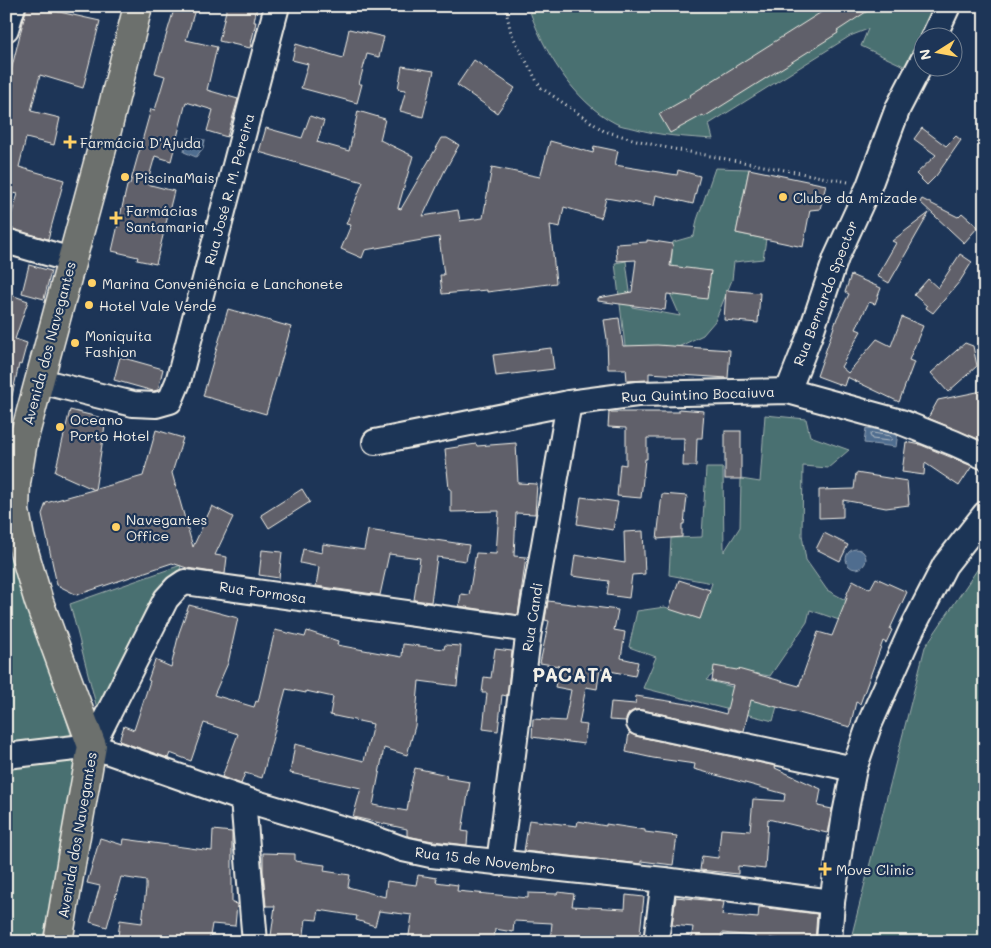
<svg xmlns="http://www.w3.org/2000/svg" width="991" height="948" viewBox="0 0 991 948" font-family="Mali,sans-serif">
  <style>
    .green { fill: #4a6f71; stroke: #9fb0ac }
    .water { fill: #506d8f; stroke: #92a2b3 }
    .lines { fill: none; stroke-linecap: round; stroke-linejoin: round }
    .shore { stroke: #b2bcc4; stroke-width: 1 }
    .building { fill: #60606a; stroke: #f4f1e8 }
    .minor-casing { stroke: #f4f1e8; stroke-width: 28 }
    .major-casing { stroke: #f4f1e8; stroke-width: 31 }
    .path { stroke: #f4f1e8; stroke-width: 3; stroke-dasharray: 1 4; stroke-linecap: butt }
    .minor { stroke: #1d3557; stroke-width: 24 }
    .major { stroke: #6c706d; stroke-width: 28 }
    .poi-dot { fill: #ffd166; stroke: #1d3557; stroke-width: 2 }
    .labels { text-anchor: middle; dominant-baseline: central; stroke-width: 4.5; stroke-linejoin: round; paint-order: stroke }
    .poi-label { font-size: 14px; fill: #f4f1e8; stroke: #1d3557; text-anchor: start }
    .street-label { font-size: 14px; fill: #f4f1e8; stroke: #1d3557 }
    .district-label { font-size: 19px; font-weight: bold; letter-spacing: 1px; fill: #f4f1e8; stroke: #1d3557 }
  </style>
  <rect width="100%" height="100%" fill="#1d3557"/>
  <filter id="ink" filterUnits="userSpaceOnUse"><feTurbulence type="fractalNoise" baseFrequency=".02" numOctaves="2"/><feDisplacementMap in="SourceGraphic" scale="10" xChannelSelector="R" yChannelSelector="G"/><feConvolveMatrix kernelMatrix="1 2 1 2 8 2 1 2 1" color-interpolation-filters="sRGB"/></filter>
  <g filter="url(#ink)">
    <g class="green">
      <path d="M528,6H936L906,67L861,46L868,29L850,36L709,124L713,139C686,137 660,136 633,128C628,127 620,126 615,123C574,102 542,49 528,6Z"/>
      <path d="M715,168L749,169L736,233L766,239L763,259L734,262L732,280L715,321L703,335L670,351L625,346L615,263L626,261L632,307L680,316L669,291L673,242L694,236L697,220Z"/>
      <path d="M765,415L806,419L810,436L849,450L828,468L803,466L802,535L806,560L827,590L849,602L839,620L810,610L807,622L770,676L720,668L706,680L779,699L773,721L643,688L656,657L629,647L637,611L665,607L700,619L712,583L669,575L671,538L702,537L706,468H723L724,552L740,527L741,479L760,482Z"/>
      <path d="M6,527L72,738L6,746Z"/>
      <path d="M985,558V942H850L925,647Z"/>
      <path d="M181,565L179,575L101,724L70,604Z"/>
      <path d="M76,759L73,796L42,942H6V768Z"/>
    </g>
    <g class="water">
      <path d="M187,138L205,140L203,148L196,157L184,152Z"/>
      <path d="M866,428L898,432L896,447L864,443Z"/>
      <circle cx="856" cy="559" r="10"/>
    </g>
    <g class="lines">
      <path class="shore" d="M873,433L890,436L892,439L889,441L872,439L870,435Z"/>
    </g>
    <g class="building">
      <path d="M27,6H47L56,9L55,11L100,21L83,88L40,75L31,111L60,118L54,145L26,138L19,167L64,180L48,239L7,228L18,194L13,193L12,196H6V91Z"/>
      <path d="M175,6H196L186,40L217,47L207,90L238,99L227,137L207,131L213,110L186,102L171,161L155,156L147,184L174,191L156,264L137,260L138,257L112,251L127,186L130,184L151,109L155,110L165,76L155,73Z"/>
      <path d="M227,6H257L254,22H256L250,48L219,41Z"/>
      <path d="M831,6H875L837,31L838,33L704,117L703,115L670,133L659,114L691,96L690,95Z"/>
      <path d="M349,29L384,37L379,57L367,54L359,84H362L357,103L301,88L308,64L292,60L296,44L343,58Z"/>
      <path d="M474,60L515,88L497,113L457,85Z"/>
      <path d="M402,66L434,71L423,117L400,111L406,90L398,89Z"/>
      <path d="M358,111L385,119L380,140L413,156L398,208L401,209L442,138H447L459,145L444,172L423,216L458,210L460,221L483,218L492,167L540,177L550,141L593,153L594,146L618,151L615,165L677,175L678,170L700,176L693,204L656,195L654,206L606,198L601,218L564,207L560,227L550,225L556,283L487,292V290L442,294L440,275H444L439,237L365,250L362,258L341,249L351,225L346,224L363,182L259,152L266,128L302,138L310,116L324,121L317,142L349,151Z"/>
      <path d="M922,128L946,146L956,136L961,140L936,176L927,185L916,174L936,155L914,139Z"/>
      <path d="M749,169L826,185L820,209L810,210L803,247L736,233Z"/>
      <path d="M922,199L958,217L962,213L978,227L964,243L920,202Z"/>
      <path d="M929,213L889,283L877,276L896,243L892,241Z"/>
      <path d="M647,240L673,244L670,266L711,271L707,299L667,294L665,310L598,301V298L632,292L636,260L617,261L616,244L647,242Z"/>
      <path d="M960,254L972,262L960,281L933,313L926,308L927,306L914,295L928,279L938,288Z"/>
      <path d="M29,265L51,271L44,299L22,293Z"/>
      <path d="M851,275L881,288L875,304L869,302L856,329L861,331L841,367L848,373L877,339L891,346L902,317L923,326L909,360L914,362L899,402L847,377L844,386L817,376L837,318L849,294L845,292Z"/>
      <path d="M726,290L760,293L758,323L724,320Z"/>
      <path d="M6,293L28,301L15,339L27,343L21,365L19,364L12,396H6Z"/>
      <path d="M228,309L291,327L266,414L203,396Z"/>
      <path d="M619,318L623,346L657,345L730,350L728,378L649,373V380L627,381L626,369H608L607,339L604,320Z"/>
      <path d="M965,343L973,346L977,366L948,392L931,373Z"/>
      <path d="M551,348L554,369L496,376L493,355Z"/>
      <path d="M120,357L163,369L158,390L153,391L114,380Z"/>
      <path d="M982,391L985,404V442L928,418L938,400Z"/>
      <path d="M679,409L704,411L702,438H697L696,466H683L684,438H647V459H645L641,498L617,496L620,464L626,465V428L608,427L609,412H679Z"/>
      <path d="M70,410L106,419L95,490L55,472Z"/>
      <path d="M156,430L183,438L172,473L193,547L212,506L233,517L215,555L227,557L225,574L187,568L172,563L77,595L57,585L42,514L46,503L143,476Z"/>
      <rect x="725" y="431" width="16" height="48"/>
      <path d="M906,442L921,445L972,466L959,486L925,463L924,475L902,472Z"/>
      <path d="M516,443L518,483L537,484L535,514L516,513L514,556L526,557L518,615L459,606L461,594L469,595L476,553L496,554L499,511L451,512V489H449L445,449L476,444L477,446Z"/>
      <path d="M856,473L907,481L909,505L886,508L843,500V517L819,518V490L854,489Z"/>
      <path d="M302,489L310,502L269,528L261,515Z"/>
      <path d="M662,494L687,496L684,524H682V537L657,539Z"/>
      <path d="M581,497L618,502L613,530L577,524Z"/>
      <path d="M368,530L469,545L466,561L437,557L431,602L414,600L420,558L389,554L380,595L316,586L319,567L300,563L303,549L322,553L323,544L364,550Z"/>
      <path d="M643,531L645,574L632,575L629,598L607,595L609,581L572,576L575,555L625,563L624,532Z"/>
      <path d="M824,533L848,545L840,561L816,549Z"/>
      <path d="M262,550L282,552L279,578L259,575Z"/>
      <path d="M876,578L907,592L890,629L892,630L886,643L883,641L860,704L856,702L850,727L751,700L744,731L642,710H635L629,713L626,721L609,720L611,702L635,704L636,696L688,704L726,714L733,685L712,681L714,666L737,670L738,669L799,686L818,632L832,636L847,598H845L853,580L870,589Z"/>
      <path d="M679,580L710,590L700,619L669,609Z"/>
      <path d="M548,601L618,610L614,630L625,632L621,658L638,662L635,676L600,669L597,689L586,687L579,724L587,725L584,744L532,737L533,719L565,721L571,690L555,687L559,666L540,663L549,621L545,620Z"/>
      <path d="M189,605L238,618L228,663L214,695L254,707L256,701L258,702L275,630L305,637L307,631L338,641L337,645L402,657L403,644L444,649L445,645L461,646L457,686L419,681L415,726L407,755L384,748L373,805L407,811L411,784L415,768L447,775L446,778L470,782L462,831L468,832L467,845L433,841L407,836V829L353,817L361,788L290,773L295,744L364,761L373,724L330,715L333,697L306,691V693L286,689L262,778L245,773L241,784L222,777L238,734L204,723L191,761L170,753L168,758L119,741L124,726L134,730L150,681L148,680L155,660L171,667L179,633Z"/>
      <path d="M495,649L512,651L507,696L502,695L498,731L483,729L487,693H482L484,677L491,678Z"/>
      <path d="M629,733L636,736L776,766L775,768L821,789L818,806L832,809L827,833L768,819L765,869L738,866V874L700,870L702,856L718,858L721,829L750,831L753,799L784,801L785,794L694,769L695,764L653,758L626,752Z"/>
      <path d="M529,820L577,826L578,821L606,826V824L645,830V832L677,836L673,865L641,861V864L524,851Z"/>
      <path d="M213,830L232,832V903L237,904L235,926L212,924L209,942H140V940L118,937L120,920L142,923L146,888V881L121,877L107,927L90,922L100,886L87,883L100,838L123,845L124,839L212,851Z"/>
      <path d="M263,853L295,854V861L325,865L324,871L350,875L348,887L385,897L387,881L416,885L418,875L437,878L436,882L458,885L457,891L528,898V893L557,894L558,892L574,894L572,906L625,909L626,895L644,897L639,942H550L552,923L514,921L513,932L495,929L494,942H408L412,915L379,911L375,926L356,920L357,916L319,910L317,920L306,919L303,941L271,936L275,906H266L263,871Z"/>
      <path d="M676,897L724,902L722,915L758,918L759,907L817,914L815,942H795L770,938V942H755V936L722,933L720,942H691L693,927L672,925Z"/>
    </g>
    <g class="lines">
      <defs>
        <g id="minor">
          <path d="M6,29L13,6"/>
          <path d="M933,38L948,6"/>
          <path d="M6,241L71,260"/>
          <path d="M40,381L133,404L156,405L170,401L178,382L277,6"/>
          <path d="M788,391L810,335L836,258L869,186L898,108L924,58"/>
          <path d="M375,442L569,403L637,394L788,391L901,422L954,443L985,457"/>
          <path d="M639,723L854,769"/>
          <path d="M92,746L166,599L176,588L185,582L529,630"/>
          <path d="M6,756L92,746L243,799L364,835L403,849L431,855L664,880L832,902"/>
          <path d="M243,799L255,942"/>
          <path d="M499,863L529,630L569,403"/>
          <path d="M656,942L664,880"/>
          <path d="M829,942L832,902L845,814L854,769L870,723L912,629L945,565L985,514"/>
        </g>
        <path id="major" d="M58,942L72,858L92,746L39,602L20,538L15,511L16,483L23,441L107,130L138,6"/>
      </defs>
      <use href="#minor" class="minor-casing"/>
      <use href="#major" class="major-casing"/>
      <path class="path" d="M505,6L511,33L540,87L604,131L658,146L848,182"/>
      <use href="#minor" class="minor"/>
      <use href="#major" class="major"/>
    </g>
  </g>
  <g class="poi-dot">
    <path d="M67.5 134.5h5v5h5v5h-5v5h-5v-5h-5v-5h5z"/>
    <circle cx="125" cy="177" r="5"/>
    <circle cx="783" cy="197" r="5"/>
    <path d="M113.5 210.5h5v5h5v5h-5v5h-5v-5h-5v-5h5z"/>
    <circle cx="92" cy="283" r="5"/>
    <circle cx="89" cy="305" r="5"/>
    <circle cx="75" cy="343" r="5"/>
    <circle cx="60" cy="427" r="5"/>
    <circle cx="116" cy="527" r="5"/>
    <path d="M822.5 861.5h5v5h5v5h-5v5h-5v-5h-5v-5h5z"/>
  </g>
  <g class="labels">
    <g class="poi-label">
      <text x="80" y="142">Farmácia D'Ajuda</text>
      <text x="135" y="177">PiscinaMais</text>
      <text x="793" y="197">Clube da Amizade</text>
      <text x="126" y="210">Farmácias<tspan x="126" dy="16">Santamaria</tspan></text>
      <text x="102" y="283">Marina Conveniência e Lanchonete</text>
      <text x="99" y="305">Hotel Vale Verde</text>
      <text x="85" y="335">Moniquita<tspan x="85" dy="16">Fashion</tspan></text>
      <text x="70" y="419">Oceano<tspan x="70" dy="16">Porto Hotel</tspan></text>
      <text x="126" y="519">Navegantes<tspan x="126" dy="16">Office</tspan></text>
      <text x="836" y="869">Move Clinic</text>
    </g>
    <g class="street-label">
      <text transform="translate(229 189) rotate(-75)">Rua José R. M. Pereira</text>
      <text transform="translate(825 293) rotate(-69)">Rua Bernardo Spector</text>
      <text transform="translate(49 343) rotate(-75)">Avenida dos Navegantes</text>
      <text transform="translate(698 394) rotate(-2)">Rua Quintino Bocaiuva</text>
      <text transform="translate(263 592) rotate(8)">Rua Formosa</text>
      <text transform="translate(532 617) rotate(-81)">Rua Candi</text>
      <text transform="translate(77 835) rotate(-80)">Avenida dos Navegantes</text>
      <text transform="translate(485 860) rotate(7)">Rua 15 de Novembro</text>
    </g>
    <g class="district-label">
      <text x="573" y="674">PACATA</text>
    </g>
  </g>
  <rect width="991" height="948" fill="none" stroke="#1d3557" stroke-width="25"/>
  <rect x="12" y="12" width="966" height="923" fill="none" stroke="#f4f1e8" stroke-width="2" filter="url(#ink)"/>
  <g transform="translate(938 52) rotate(259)"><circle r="24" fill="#1d3557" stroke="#738091"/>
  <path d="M0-4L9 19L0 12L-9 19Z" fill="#ffd166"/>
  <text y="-8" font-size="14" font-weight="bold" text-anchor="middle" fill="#f4f1e8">N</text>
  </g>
</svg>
